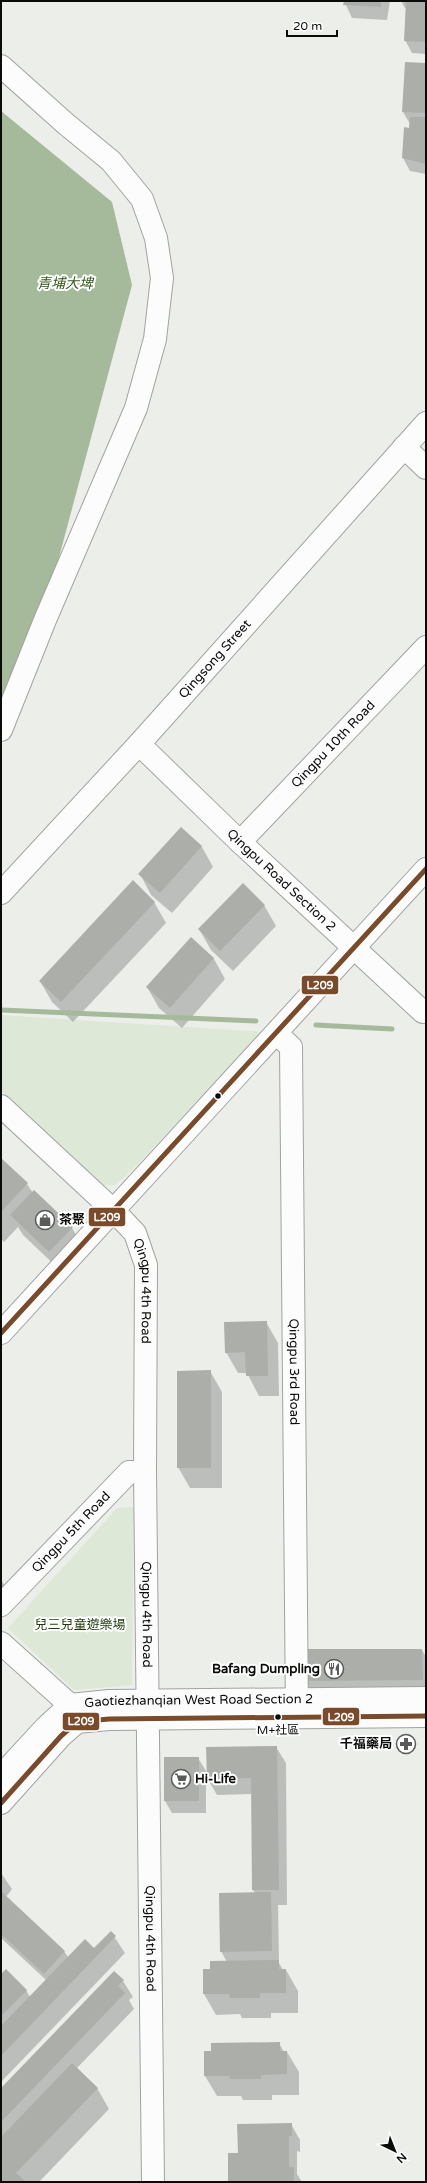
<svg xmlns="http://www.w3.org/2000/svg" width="427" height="2183" viewBox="0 0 427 2183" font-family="'Varela Round','Noto Sans TC',sans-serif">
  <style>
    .green { fill: #dde8d7 }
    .water { fill: #a5b99b }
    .shadow { fill: #0003 }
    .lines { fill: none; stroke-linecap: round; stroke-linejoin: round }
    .stream { stroke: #a5b99b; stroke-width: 5 }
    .building { fill: #acaeaa }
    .minor-casing { stroke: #a1a3a0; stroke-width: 24 }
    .minor { stroke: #fcfcfc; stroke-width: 22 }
    .bus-1-casing { stroke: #fff; stroke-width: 8 }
    .bus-1 { stroke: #7a4b2a; stroke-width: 5 }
    .bus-dot { fill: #0a0c09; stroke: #fff; stroke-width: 1.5 }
    .labels { text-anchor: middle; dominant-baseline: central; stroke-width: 4; stroke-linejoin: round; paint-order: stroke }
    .bus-label { font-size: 12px; fill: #0a0c09; stroke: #fff }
    .street-label { font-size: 13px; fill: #0a0c09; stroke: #fff }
    .poi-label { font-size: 13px; font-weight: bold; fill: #0a0c09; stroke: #fff; text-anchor: start }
    .park-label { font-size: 13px; fill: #1f390c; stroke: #fff }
    .water-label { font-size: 14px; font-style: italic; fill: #33571b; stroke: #fff }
    .line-badge { stroke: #fff; stroke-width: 1.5 }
    .badge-label { font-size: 11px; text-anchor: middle; font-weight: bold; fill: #fff }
  </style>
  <rect width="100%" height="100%" fill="#eceeea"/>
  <g class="green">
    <path d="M1,1015L262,1032L133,1169L115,1185H101L1,1090Z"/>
    <path d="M134,1507L132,1685L74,1690L8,1628L117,1508Z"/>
  </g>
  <path class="water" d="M1,111L112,202L132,285L51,587L1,712Z"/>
  <g class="shadow">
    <path d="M344,1H390L387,20L352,18Z"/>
    <path d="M401,1H426V54L412,53L405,40L407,8H405Z"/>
    <path d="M426,64V174L410,171L403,158L410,124L403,112Z"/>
    <path d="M181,828L202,847L213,867L172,913L151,895L140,874Z"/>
    <path d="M154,902L166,923L73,1022L52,1002L40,981Z"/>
    <path d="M264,905L276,926L233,971L211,950L199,929Z"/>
    <path d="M191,938L214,959L225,979L182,1028L159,1008L147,987Z"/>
    <path d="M1,1159L27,1184L33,1193L72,1228L84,1248L62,1272L23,1235L18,1227L4,1242L1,1239Z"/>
    <path d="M266,1322L278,1343L279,1396H259L247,1373H238L226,1352Z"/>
    <path d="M210,1371L222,1392V1488H190L178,1467Z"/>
    <path d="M1,1580L5,1586L1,1590Z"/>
    <path d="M422,1650L426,1657V1689H310L305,1680Z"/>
    <path d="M276,1747L286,1763L287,1905H278L279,1963L283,1970H286L298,1991V2013H271V2018H242L240,2014L216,2015L204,1994V1970H211L227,1962L221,1951L255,1893L253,1890L252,1794L217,1795L206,1776V1813H172L165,1801L198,1758L208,1774Z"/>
    <path d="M1,1873L12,1889L6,1897L64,1951L68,1957L94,1949L111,1932L125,1953L1,2082V1976L26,1990L30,1997L46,1980L1,1938Z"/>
    <path d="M123,1981L133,1997L129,2000L134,2009L77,2068L97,2088L109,2109L39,2182H1V2089Z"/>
    <path d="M279,2043L284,2052H287L299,2072V2095H272V2100H243L241,2096H217L205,2076L212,2052Z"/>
    <path d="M291,2124L300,2140V2152L297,2151V2174L302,2182H229L239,2154Z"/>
  </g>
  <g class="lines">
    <g class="stream">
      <path d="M1,1010L256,1021"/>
      <path d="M316,1025L392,1029"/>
    </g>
  </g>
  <g class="building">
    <path d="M344,1H381V7L343,5Z"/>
    <path d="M406,1H426V42L404,41Z"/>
    <path d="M405,62L426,63V113L402,112Z"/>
    <path d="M410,117H426V164L402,158L404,127L409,128Z"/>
    <path d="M181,827L202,846L160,893L138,874Z"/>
    <path d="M133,880L155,902L61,1002L39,981Z"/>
    <path d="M243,883L265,905L220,951L198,929Z"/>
    <path d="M191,937L214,958L170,1008L146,987Z"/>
    <path d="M1,1158L28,1183L1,1212Z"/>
    <path d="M34,1190L73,1227L49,1252L10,1215Z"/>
    <path d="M267,1321L268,1376H246L245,1352L225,1353L224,1322Z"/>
    <path d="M211,1370V1468H177V1371Z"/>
    <path d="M304,1649H422L423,1680L304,1681Z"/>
    <path d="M277,1746L279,1890H252L251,1778L207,1779L206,1747Z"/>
    <rect x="164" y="1757" width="35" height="44"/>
    <path d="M2,1892L65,1951L44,1974L1,1934Z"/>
    <path d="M271,1892L272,1951L220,1952L219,1893Z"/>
    <path d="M111,1931L116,1936L1,2056V2026L85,1939L94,1948Z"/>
    <path d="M279,1960V1969H286V1993H260V1998H230L229,1994H203V1969H210V1961Z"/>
    <path d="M6,1969L27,1990L1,2016V1974Z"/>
    <path d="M114,1971L124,1980L118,1986L125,1993L1,2122V2088Z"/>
    <path d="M280,2042V2051H287V2074L261,2075V2079H230V2076H204V2051H211V2043Z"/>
    <path d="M72,2063L98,2088L16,2173L26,2182H1V2137Z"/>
    <path d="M292,2123V2136H289V2167H294V2182H228V2153H238L237,2124Z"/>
  </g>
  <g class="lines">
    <defs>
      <g id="minor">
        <path d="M1,66L66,124L111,161L142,199L156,238L162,278L155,339L136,408L45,620L1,730"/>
        <path d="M404,447L426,468"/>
        <path id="s1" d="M139,744L240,842L423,1012H426"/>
        <path id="s2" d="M240,842L426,647"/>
        <path id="s3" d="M1,893L139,744L426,423"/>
        <path id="s4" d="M277,1034L291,1047L297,1717"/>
        <path id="s5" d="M1,1106L114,1211L135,1233L146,1265L145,1472L153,2182"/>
        <path d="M1,1333L426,869"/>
        <path id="s6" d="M1,1605L129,1472H145"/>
        <path d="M1,1643L70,1705"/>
        <path id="s7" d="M1,1776L46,1727L70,1705L109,1701L426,1698"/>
        <path d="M1,1803L61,1736L77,1722L109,1719L426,1716"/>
      </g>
    </defs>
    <use href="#minor" class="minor-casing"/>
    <use href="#minor" class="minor"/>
    <defs>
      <g id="bus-1">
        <path d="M1,1333L426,869"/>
        <path d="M1,1803L61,1736L77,1722L109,1719L426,1716"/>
      </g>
    </defs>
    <use href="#bus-1" class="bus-1-casing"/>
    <use href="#bus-1" class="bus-1"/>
  </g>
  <defs>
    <symbol id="shop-ring" viewBox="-11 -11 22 22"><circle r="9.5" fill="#fff" stroke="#595b58" stroke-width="1.5"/><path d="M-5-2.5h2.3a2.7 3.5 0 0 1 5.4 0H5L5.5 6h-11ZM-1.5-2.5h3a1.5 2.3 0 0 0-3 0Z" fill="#595b58"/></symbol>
    <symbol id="restaurant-ring" viewBox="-11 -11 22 22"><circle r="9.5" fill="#fff" stroke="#595b58" stroke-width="1.5"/><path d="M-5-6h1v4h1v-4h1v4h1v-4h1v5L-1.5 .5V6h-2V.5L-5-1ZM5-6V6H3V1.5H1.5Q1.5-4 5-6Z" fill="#595b58"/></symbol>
    <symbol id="pharmacy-ring" viewBox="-11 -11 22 22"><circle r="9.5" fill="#fff" stroke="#595b58" stroke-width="1.5"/><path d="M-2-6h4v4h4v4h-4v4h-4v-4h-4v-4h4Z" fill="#595b58"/></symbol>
    <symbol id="supermarket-ring" viewBox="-11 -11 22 22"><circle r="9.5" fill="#fff" stroke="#595b58" stroke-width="1.5"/><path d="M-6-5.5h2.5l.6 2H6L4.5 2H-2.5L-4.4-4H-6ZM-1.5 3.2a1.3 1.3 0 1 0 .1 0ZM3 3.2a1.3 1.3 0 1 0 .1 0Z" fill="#595b58"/></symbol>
  </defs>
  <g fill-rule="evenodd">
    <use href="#shop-ring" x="34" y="1209" width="22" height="22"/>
    <use href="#restaurant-ring" x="323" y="1658" width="22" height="22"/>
    <use href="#pharmacy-ring" x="395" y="1733" width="22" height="22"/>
    <use href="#supermarket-ring" x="170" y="1768" width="22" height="22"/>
  </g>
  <g class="bus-dot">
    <circle cx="218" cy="1096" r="3.5"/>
    <circle cx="278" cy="1717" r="3.5"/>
  </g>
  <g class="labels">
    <g class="bus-label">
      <text x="278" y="1730">M+社區</text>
    </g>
    <g class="street-label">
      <text stroke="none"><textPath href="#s3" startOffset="317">Qingsong Street</textPath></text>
      <text stroke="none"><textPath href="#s2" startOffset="135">Qingpu 10th Road</textPath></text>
      <text stroke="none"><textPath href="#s1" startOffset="197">Qingpu Road Section 2</textPath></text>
      <text stroke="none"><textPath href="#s5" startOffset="244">Qingpu 4th Road</textPath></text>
      <text stroke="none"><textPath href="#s4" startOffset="344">Qingpu 3rd Road</textPath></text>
      <text stroke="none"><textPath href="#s6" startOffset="101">Qingpu 5th Road</textPath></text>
      <text stroke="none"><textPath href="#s5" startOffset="568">Qingpu 4th Road</textPath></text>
      <text stroke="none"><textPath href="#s7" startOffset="228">Gaotiezhanqian West Road Section 2</textPath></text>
      <text stroke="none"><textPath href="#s5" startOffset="892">Qingpu 4th Road</textPath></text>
    </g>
    <g class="poi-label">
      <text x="59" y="1220">茶聚</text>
      <text x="320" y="1669" text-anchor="end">Bafang Dumpling</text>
      <text x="392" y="1744" text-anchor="end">千福藥局</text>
      <text x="195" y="1779">Hi-Life</text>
    </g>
    <g class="park-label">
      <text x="80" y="1625">兒三兒童遊樂場</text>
    </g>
    <g class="water-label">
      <text x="65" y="283">青埔大埤</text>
    </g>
  </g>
  <g class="line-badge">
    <rect x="301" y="975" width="38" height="20" rx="4" fill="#7a4b2a"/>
    <rect x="88" y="1207" width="38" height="20" rx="4" fill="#7a4b2a"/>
    <rect x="322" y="1707" width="38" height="19" rx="4" fill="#7a4b2a"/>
    <rect x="62" y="1712" width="38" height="19" rx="4" fill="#7a4b2a"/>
  </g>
  <g class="badge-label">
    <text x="320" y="989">L209</text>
    <text x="107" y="1221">L209</text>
    <text x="341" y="1721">L209</text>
    <text x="81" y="1725">L209</text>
  </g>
  <rect width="427" height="2183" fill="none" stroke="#0a0c09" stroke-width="4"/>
  <g transform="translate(395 2151) rotate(137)" stroke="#ffffff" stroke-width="3" paint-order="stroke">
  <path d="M0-3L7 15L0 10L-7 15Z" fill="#0a0c09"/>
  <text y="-6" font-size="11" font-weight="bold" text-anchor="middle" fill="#0a0c09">N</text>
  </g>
  <path d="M287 30v6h50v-6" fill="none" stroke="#0a0c09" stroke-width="2"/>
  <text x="293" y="30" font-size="12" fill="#0a0c09" stroke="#ffffff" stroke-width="3" paint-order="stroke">20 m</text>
</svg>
